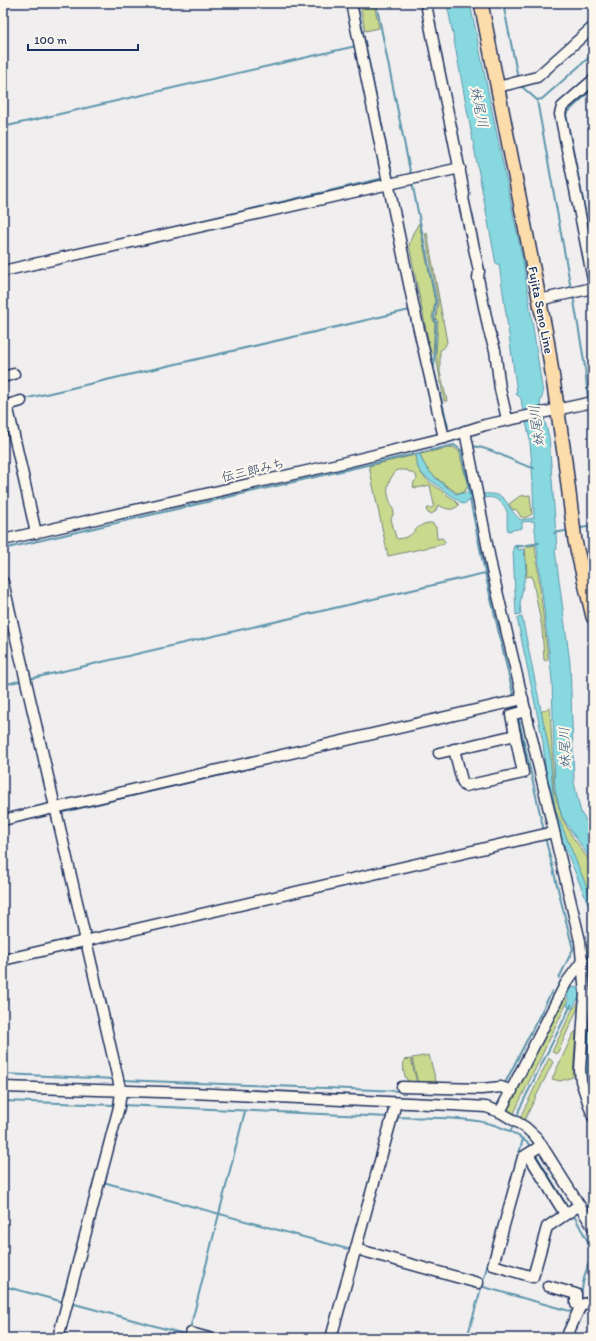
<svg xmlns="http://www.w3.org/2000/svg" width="596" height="1341" viewBox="0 0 596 1341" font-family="Itim,'Klee One',sans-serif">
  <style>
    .green { fill: #c9da8e; stroke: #728476 }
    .water { fill: #88d9df; stroke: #5c95ab }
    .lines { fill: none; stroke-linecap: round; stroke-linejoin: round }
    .stream { stroke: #5c95ab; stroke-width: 2 }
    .minor-casing { stroke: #1b2f5e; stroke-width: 13 }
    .major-casing { stroke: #1b2f5e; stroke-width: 16 }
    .minor { stroke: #fbf7ec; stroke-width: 10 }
    .major { stroke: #fddcac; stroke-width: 13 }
    .labels { text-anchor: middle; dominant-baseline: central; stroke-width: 4; stroke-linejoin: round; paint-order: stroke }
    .street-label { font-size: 13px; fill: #1b2f5e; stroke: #fbf7ec }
    .water-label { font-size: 14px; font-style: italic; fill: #365a7e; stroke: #fbf7ec }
  </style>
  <rect width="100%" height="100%" fill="#f1eeef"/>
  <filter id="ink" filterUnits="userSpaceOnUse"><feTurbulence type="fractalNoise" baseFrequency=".025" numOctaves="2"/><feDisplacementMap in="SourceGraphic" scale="8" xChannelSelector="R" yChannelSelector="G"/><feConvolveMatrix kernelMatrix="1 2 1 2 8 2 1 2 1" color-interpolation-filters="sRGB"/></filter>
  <g filter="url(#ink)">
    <g class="green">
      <path d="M360,3H374L379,28L365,31Z"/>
      <path d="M419,223L435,302L432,318L435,323L433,353L431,354L409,245L413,233Z"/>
      <path d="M425,233H427L447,342L444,348L440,350V372L447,401H444L436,356L438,321L436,319L438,302Z"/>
      <path d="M453,447L459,451L468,486L464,492L457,493C442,482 425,473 420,454Z"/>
      <path d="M415,455C416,482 444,488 459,505C452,512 446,509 438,505L435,512L431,514L428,513L426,510L428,508H432L434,505L430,485L417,488L413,487L414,482L417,479L416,475L406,470H397C383,486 387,494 394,512L391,519L396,538L398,539C416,536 411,531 422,525C425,523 429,523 432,523L436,527L437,539L442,538L445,541L444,544L388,556L369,466Z"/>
      <path d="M530,495L532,514L525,518L521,517L516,509L513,510L509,504L520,496Z"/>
      <path d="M535,545L548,658L546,661L544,660L542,628L532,576L526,577L527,572L525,547Z"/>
      <path d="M550,707L554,790L562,818L572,836L593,866V903L591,904L555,809L541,712Z"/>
      <path d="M593,944V960L587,964L585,963L584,947Z"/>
      <path d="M564,993L567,1001L566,1005L513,1115L506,1110Z"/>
      <path d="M582,999L557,1054L552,1052L572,1010Z"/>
      <path d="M576,1031L573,1077L560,1081L552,1079L573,1034Z"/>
      <path d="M429,1055L437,1085L418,1084L412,1058Z"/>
      <path d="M549,1058L553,1062L525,1119L522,1120L520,1118Z"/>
      <path d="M411,1059L417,1083L411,1084C403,1078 403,1069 404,1060Z"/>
    </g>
    <g class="water">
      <path d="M447,3H470L524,267L543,394L540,403L549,437L557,549L555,550L570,663L574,782L581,813L593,831V863L562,817L555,790L552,680L534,521L522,522V528L508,531C506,524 508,519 507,512C504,501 490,493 482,500L481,494C512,492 502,505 521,520L534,518C533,493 533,468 530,443C529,428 522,413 521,398L516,394L517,392L499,264H496Z"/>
      <path d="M420,454C425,473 441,482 456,494L472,492L474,499L463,504L423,475L418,468L416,455Z"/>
      <path d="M518,545V550L524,549L526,571L520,603L521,614L516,615L513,549L514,546Z"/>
      <path d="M522,617L550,754L553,794L556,812L593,902V908L588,904L555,823L547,786L543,742L517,618Z"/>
      <path d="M593,966V1096L592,1094L588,1095C582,1058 586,1003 593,966Z"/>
      <path d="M580,987L579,997L572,1009L567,1006L569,1000L566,994L569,988Z"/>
    </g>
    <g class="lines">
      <g class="stream">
        <path d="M357,3L393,180"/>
        <path d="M376,3L411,176"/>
        <path d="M503,3L518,78"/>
        <path d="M520,85L537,100L571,289"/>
        <path d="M593,88L566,114L593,251"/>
        <path d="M537,100L542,99L593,54"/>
        <path d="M3,127L356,46"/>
        <path d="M412,182L436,302L434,318L436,322L434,366"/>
        <path d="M394,186L419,308L448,427"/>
        <path d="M98,245L384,178"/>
        <path d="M573,295L585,367L588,400"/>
        <path d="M24,399L410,310"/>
        <path d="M589,406L593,449"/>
        <path d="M472,446C494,448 513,463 534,468"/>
        <path d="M470,499L485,573L514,698"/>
        <path d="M581,528L593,526"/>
        <path d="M554,533L565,531"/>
        <path d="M516,547L539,543"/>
        <path d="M3,549L454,445L461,450L470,495"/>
        <path d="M29,679L485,573"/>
        <path d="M3,685L23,680"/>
        <path d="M518,716L544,831"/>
        <path d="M59,813L411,730"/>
        <path d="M3,825L52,814"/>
        <path d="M545,837L573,949L559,978"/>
        <path d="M3,1074L116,1079"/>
        <path d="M122,1080L401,1091"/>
        <path d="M504,1085L552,991"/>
        <path d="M466,1094H485L493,1093"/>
        <path d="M3,1101L115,1105"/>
        <path d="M122,1105L389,1117"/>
        <path d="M395,1117C440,1119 497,1112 532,1147"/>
        <path d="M517,1119L519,1110L571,1005"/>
        <path d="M510,1132L514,1124"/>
        <path d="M535,1153L569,1209"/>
        <path d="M103,1182L351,1250"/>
        <path d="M573,1214L592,1249L593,1254"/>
        <path d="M3,1286L64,1302"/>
        <path d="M480,1286L573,1312"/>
        <path d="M581,1300C582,1283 585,1269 593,1254"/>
        <path d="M71,1303L188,1335"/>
        <path d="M190,1329L245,1111"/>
        <path d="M467,1338L523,1139"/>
      </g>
      <defs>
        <g id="minor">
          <path d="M351,3L414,308L444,438"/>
          <path d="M426,3C437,67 453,130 464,194L463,198L479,271L478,278L489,331L495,350L500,389L507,419"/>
          <path d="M593,80L562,107L560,114L593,280"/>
          <path d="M498,87L537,77L593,27"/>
          <path d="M3,271L460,168"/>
          <path d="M539,300L593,288"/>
          <path d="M3,377L14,374"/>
          <path d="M21,401L11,404L8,409L36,533"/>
          <path d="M465,431L492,570L580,941L585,993L580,1070L581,1081L593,1117"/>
          <path d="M3,540L338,464L444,438L485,425L593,402"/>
          <path d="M3,582L121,1092L119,1107L58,1338"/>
          <path d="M454,749L462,781L465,786L523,773L511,715L526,711"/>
          <path d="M439,753L515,735"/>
          <path d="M3,820L523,699"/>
          <path d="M3,960L554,832"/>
          <path d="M583,960L566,983L500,1112L525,1127L537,1138L593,1227"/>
          <path d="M3,1087L192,1093L452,1105L486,1107L500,1112"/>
          <path d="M402,1087L481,1089L501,1087L512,1091"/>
          <path d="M542,1145L523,1157L493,1265L533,1277L547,1227L578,1206"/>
          <path d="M528,1154L565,1214"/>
          <path d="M356,1249L478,1283"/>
          <path d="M548,1286L576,1294V1304L581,1305"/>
          <path d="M191,1333L209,1338"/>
          <path d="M331,1338L396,1103"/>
          <path d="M566,1338L581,1305L593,1301"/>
        </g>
        <path id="major" d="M481,3L547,339L564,453L575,541L593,617"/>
      </defs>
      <use href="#minor" class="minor-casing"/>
      <use href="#major" class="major-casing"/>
      <use href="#minor" class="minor"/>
      <use href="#major" class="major"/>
    </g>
  </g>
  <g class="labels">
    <g class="street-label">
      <text transform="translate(541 310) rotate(79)">Fujita Seno Line</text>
      <text transform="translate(253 470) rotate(-13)">伝三郎みち</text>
    </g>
    <g class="water-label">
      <text transform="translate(479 107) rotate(79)">妹尾川</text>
      <text transform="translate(537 426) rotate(-97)">妹尾川</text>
      <text transform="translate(565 748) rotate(-92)">妹尾川</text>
    </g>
  </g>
  <rect width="596" height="1341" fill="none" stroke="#fbf7ec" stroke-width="16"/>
  <rect x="8" y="8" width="580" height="1325" fill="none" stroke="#1b2f5e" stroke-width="1.5" filter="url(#ink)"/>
  <path d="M28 44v6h110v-6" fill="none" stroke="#1b2f5e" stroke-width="2"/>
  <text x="34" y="44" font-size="12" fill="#1b2f5e" stroke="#fbf7ec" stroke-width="3" paint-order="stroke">100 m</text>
</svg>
